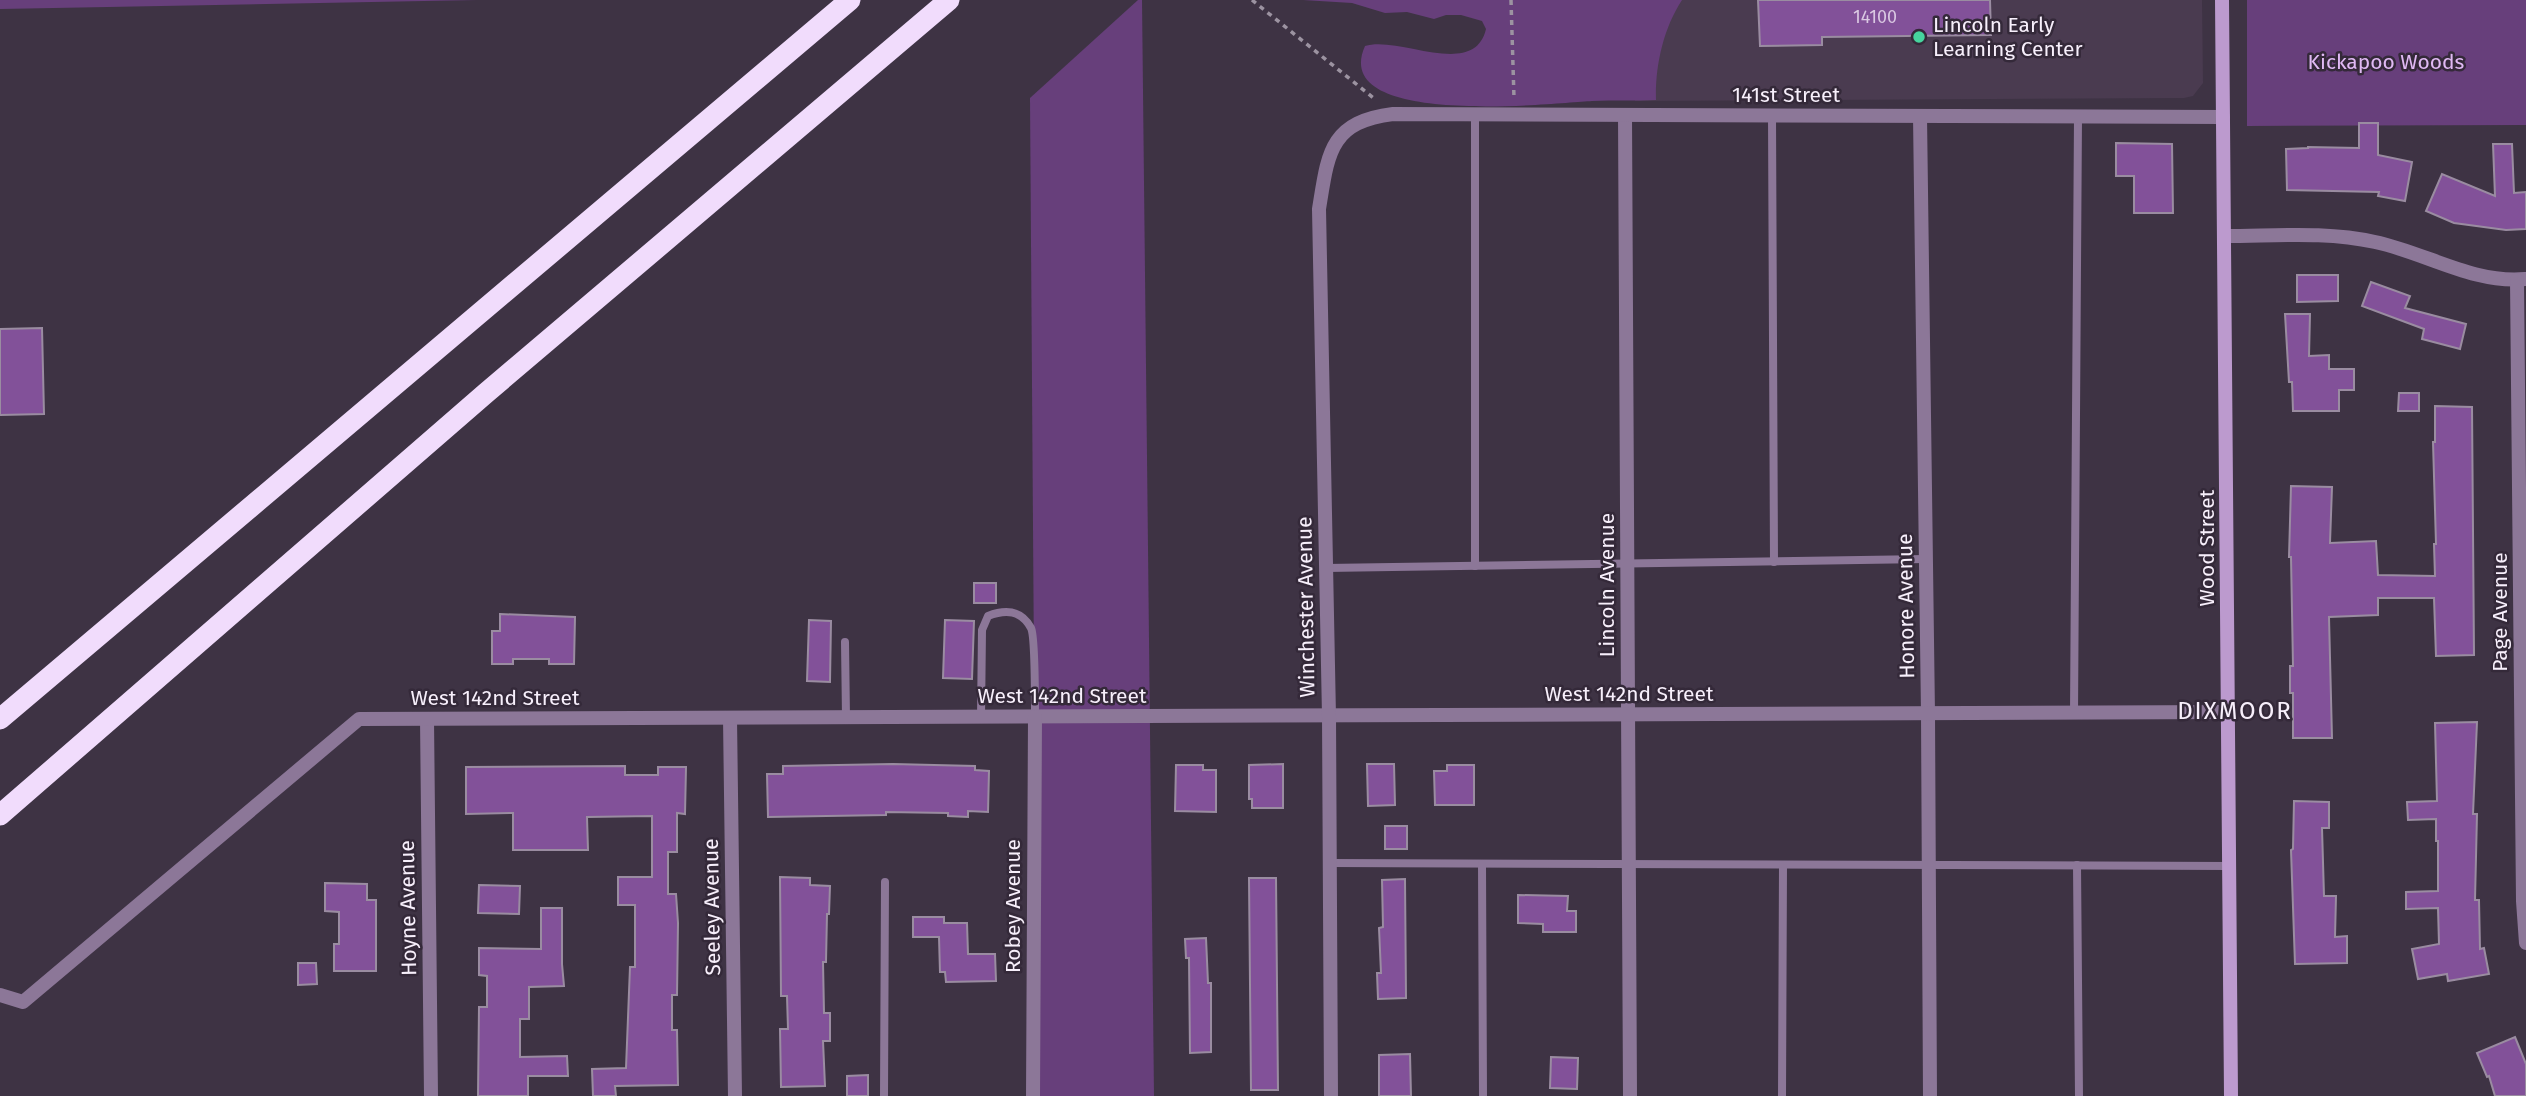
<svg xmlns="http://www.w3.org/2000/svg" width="2526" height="1096" viewBox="0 0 2526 1096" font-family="'Fira Sans',sans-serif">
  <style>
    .built { fill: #4a3b50 }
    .green { fill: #673f7b }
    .building { fill: #825199; stroke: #9a8ca1; stroke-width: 2 }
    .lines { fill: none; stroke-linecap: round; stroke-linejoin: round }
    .path { stroke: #9c93a1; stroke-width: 3.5; stroke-dasharray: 5 5; stroke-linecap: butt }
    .service { stroke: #8c7798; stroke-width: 8 }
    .minor { stroke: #8c7798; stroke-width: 14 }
    .secondary { stroke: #bc9ace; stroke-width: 14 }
    .motorway { stroke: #f1dcfc; stroke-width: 21 }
    .poi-dot { fill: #46d49e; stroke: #342939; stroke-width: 2.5 }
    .labels { text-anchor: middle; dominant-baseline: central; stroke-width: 5; stroke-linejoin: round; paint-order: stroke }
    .number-label { font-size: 18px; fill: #dac8e2 }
    .poi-label { font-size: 21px; fill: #f7effb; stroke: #342939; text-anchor: start }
    .park-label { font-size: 21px; fill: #e0b9f4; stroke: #342939 }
    .street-label { font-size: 21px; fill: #f7effb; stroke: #342939 }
    .quarter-label { font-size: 24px; letter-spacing: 2px; fill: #f7effb; stroke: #342939 }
  </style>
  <rect width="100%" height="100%" fill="#3e3344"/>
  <path class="built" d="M1634,0H2202L2203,83L2193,96L2184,98L1635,101Z"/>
  <g class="green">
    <path d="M0,0H477L0,9Z"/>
    <path d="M1138,0H1142L1154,1096H1037L1030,98Z"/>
    <path d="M1303,0H1682C1663,29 1655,67 1656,100C1635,101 1614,100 1592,101C1555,103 1328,129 1365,46C1399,35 1474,80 1486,29L1482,21L1461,15H1446L1434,19L1407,12L1385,13L1352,3Z"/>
    <path d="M2247,0H2526V125L2247,126Z"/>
  </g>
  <g class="building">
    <path d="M1758,0H1990L1991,35L1822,37V45L1760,46Z"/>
    <path d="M2359,123H2378V155L2412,162L2405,201L2378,196L2379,192L2287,190L2286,149L2308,148V147L2359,148Z"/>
    <path d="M2116,143L2172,144L2173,213H2134V176H2116Z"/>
    <path d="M2493,144H2512L2514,193L2526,192V229L2506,230L2454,223L2426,211L2442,174L2495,196Z"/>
    <path d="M2297,275H2338V301L2297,302Z"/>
    <path d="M2371,282L2410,296L2405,308L2466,324L2460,349L2422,339L2424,329L2362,306Z"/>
    <path d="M2285,314H2310L2309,356L2329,355V369H2354V390H2339V411H2293L2292,382H2289Z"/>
    <path d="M42,328L44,414L0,415V329Z"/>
    <path d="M2399,393H2419V411H2398Z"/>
    <path d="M2435,406L2472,407L2474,655L2436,656L2434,598H2378V615L2329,617L2332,738H2293V693H2290V666H2293L2291,557H2289L2291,486L2332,487L2330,543L2376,541L2378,575L2435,576L2434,544H2436L2433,442H2435Z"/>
    <rect x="974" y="583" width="22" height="20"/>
    <path d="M500,614L575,617L574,664H549V659H513V664H492V631H500Z"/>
    <path d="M809,620L831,621L830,682L807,681Z"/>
    <path d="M945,620L974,621L972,679L943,678Z"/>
    <path d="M2477,722L2473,814H2477L2475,900H2479L2480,949L2484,948L2489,974L2448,981L2447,974L2418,979L2412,949L2439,944L2438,908L2406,909V892L2438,891V841H2436V819L2408,820L2407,802L2437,801L2435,723Z"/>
    <path d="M893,764L975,766V770L989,771L988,812L968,811V817L948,816V813L886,812V815L768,817L767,774H783V766Z"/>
    <path d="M1283,764V808H1252V799H1249V765Z"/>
    <path d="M1367,764H1394L1395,805L1368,806Z"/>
    <path d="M1176,765H1203V770H1216V812L1175,811Z"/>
    <path d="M1447,765H1474V805H1435L1434,771H1447Z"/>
    <path d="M625,766V775H658V767H686L685,814L677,813V852H668V894H676L678,923L677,995H672V1030H677L678,1085L615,1086L616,1096H593L592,1069L626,1068L630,967H635V905H618V877H652V816L587,817L588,850H513V813L466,814V767Z"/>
    <path d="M2294,801L2329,802V828H2322L2324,896H2336L2335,937L2347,936V963L2295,964L2291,850L2293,849Z"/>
    <rect x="1385" y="826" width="22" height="23"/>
    <path d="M780,877L810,878V885L830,886L829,914H827L826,962H823L824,1013H830V1041H823L825,1086L781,1087L780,1029H788L787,996H781Z"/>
    <path d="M1249,878H1276L1278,1090H1251Z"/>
    <path d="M1405,879L1406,998L1378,999L1377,973H1381L1379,928L1383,927L1382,880Z"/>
    <path d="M325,883L367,884V900H376V971H334V944H339V912L325,911Z"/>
    <path d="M479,885L520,886L519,914L478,913Z"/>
    <path d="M1518,895L1568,896L1567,911H1576V932H1543V924L1518,923Z"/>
    <path d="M541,908H562V964L564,986L529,987V1019H520V1057L567,1056L568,1076H528V1096H478L479,1007H487V976L479,975V948L541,949Z"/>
    <path d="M913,917H944V923H967L968,954H995L996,981L946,982L945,972H940L939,937H913Z"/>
    <path d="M1206,938L1208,983H1211V1052L1190,1053L1189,958H1186L1185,939Z"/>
    <path d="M298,963H316L317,984L298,985Z"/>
    <path d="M2515,1037L2526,1064V1096H2495L2489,1076L2487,1077L2477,1053Z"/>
    <path d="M1410,1054L1411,1096H1379V1055Z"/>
    <path d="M1551,1057L1578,1058L1577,1089L1550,1088Z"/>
    <path d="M868,1075V1096H847V1076Z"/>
  </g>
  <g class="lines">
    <g class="path">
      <path d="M1252,0L1376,100"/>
      <path d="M1511,0L1514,98"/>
    </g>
    <g class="service">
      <path d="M1475,114V566"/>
      <path d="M1772,116L1774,562"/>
      <path d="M1326,568L1926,559"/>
      <path d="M845,642L846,718"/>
      <path d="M2074,713L2078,117"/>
      <path d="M981,717L982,630L988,616C1006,609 1021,610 1031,628C1035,636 1035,703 1035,717"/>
      <path d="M1330,863L2230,866"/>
      <path d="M1482,864L1483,1096"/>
      <path d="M2077,865L2079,1096"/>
      <path d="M884,1096L885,882"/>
      <path d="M1782,1096L1783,865"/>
    </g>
    <g class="minor">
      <path d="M1625,115L1630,1096"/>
      <path d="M1920,116L1928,714L1930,1096"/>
      <path d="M2225,236C2275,236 2326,231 2375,242C2424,252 2473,284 2525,279"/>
      <path d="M2517,280L2523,901L2526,943"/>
      <path d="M730,718L735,1096"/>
      <path d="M427,719L431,1096"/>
      <path d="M0,995L23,1002L359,719L2229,712"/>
      <path d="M1033,1096L1035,717"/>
      <path d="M1331,1096L1329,716L1319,209C1328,154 1329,122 1393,114L2223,117"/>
    </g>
    <path class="secondary" d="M2222,0L2231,1096"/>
    <g class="motorway">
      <path d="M0,719L850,0"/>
      <path d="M0,815L486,393L949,0"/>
    </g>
  </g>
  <circle class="poi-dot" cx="1919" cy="37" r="7"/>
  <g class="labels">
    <g class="number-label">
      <text x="1875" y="17">14100</text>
    </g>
    <g class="poi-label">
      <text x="1933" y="25">Lincoln Early<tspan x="1933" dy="24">Learning Center</tspan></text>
    </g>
    <g class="park-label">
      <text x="2386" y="62">Kickapoo Woods</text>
    </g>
    <g class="street-label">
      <text x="1786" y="95">141st Street</text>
      <text transform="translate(2207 548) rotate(-90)">Wood Street</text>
      <text transform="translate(1607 585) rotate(-90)">Lincoln Avenue</text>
      <text transform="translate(1906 606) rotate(-91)">Honore Avenue</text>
      <text transform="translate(1306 607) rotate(-91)">Winchester Avenue</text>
      <text transform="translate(2500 612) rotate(-90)">Page Avenue</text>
      <text x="1629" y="694">West 142nd Street</text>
      <text x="1062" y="696">West 142nd Street</text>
      <text x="495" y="698">West 142nd Street</text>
      <text transform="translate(1013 906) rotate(-90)">Robey Avenue</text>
      <text transform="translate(712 907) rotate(-91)">Seeley Avenue</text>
      <text transform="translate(408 908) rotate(-91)">Hoyne Avenue</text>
    </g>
    <g class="quarter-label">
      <text x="2235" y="711">DIXMOOR</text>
    </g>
  </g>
</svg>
